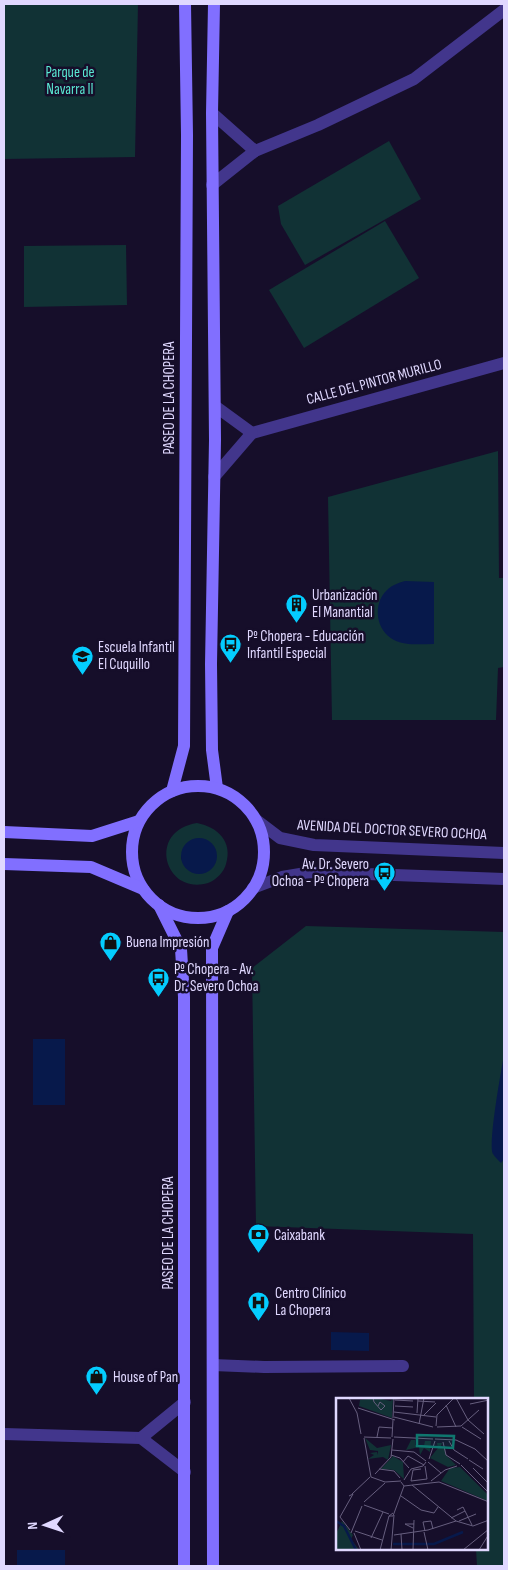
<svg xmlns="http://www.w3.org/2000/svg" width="508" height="1570" viewBox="0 0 508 1570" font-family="'Sofia Sans Condensed',sans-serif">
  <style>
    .green { fill: #113235; fill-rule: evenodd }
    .water { fill: #07194b }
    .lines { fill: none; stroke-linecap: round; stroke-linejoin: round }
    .minor { stroke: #42368c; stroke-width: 12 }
    .secondary { stroke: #816fff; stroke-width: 12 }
    .labels { text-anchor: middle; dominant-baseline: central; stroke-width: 5; stroke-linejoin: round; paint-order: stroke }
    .park-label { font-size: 15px; fill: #5ae9d3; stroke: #160e2a }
    .street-label { font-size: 15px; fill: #e0d8ff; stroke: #160e2a }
    .poi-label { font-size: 15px; fill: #e0d8ff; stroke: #160e2a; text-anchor: start }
    .inset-river { fill: none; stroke: #07194b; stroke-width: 2.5 }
    .inset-road { fill: none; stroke: #675f7f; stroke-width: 1 }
    .view { fill: #0f766e; fill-opacity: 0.15; stroke: #0f766e; stroke-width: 2.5 }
    .inset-edge { fill: none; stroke: #e0d8ff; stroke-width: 2.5 }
  </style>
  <rect width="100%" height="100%" fill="#160e2a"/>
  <g class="green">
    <path d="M4,4H138L135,157L4,159Z"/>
    <path d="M389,141L421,199L305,265L281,224L278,206Z"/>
    <path d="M385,221L419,278L304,348L269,290Z"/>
    <path d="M126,245L127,305L24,307V246Z"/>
    <path d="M498,451L499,578H504V667L498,668L496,720H332L328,497Z"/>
    <path d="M197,823C218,827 233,842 226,864C224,872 216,880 208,883C165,896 146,831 197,823ZM199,839L205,840L209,842L186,868L181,858L184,847Z"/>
    <path d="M306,926L504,932V1566H477L476,1549H487V1399H474L473,1234L256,1226L252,968Z"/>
  </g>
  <g class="water">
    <path d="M405,581L434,582V644C421,644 406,646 394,640C376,631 372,604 387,590C392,585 398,583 405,581Z"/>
    <circle cx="199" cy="856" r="18"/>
    <rect x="33" y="1039" width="32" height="66"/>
    <path d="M504,1055V1159L501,1163C499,1161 495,1157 493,1154C488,1143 501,1072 504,1055Z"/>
    <path d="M331,1332L369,1333V1351L331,1350Z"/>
    <rect x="17" y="1550" width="48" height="16"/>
  </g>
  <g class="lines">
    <g class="minor">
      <path d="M212,113L255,151"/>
      <path d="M212,185L255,151L318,125L414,79L504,10"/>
      <path d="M252,433L504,363"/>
      <path d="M214,477L252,433L215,406"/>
      <path d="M255,819L280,838L314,845L504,853"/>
      <path d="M253,888L282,877L312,872L504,879"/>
      <path d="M213,1365L264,1367L403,1366"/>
      <path d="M4,1434L141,1438L185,1472"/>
      <path d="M141,1438L185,1402"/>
    </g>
    <g class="secondary">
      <path d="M214,4L212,113L215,440L211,664L212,750L217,788"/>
      <circle cx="198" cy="852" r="66"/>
      <path d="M172,791L184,746L187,135L185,4"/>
      <path d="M4,832L92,836L139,821"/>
      <path d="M4,864L91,867L143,889"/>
      <path d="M159,905L181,949L184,997V1566"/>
      <path d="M213,1566L212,948L228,911"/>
    </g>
  </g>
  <defs>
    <symbol id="building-pin" viewBox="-11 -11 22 30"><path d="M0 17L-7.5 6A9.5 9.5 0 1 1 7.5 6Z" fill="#04cdff" stroke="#160e2a"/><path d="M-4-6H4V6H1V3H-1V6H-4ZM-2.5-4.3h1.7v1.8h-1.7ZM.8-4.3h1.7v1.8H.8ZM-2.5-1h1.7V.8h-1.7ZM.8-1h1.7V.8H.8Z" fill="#111"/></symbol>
    <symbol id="bus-pin" viewBox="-11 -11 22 30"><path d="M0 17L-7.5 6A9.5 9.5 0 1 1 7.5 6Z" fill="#04cdff" stroke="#160e2a"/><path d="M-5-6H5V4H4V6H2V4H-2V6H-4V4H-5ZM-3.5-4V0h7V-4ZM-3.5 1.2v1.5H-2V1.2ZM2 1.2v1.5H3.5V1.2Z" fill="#111"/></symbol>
    <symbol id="school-pin" viewBox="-11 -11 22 30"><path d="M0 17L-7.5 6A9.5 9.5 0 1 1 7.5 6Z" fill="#04cdff" stroke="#160e2a"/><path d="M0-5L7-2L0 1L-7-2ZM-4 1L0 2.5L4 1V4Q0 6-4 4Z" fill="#111"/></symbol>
    <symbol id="shop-pin" viewBox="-11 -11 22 30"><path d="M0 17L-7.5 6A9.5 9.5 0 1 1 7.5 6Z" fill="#04cdff" stroke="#160e2a"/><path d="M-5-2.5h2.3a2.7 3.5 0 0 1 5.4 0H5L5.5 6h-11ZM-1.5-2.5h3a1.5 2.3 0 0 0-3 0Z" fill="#111"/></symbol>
    <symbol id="bank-pin" viewBox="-11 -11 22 30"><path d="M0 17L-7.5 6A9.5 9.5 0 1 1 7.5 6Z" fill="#04cdff" stroke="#160e2a"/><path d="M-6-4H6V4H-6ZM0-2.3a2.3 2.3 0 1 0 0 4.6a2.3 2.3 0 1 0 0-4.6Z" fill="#111"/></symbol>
    <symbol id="hospital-pin" viewBox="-11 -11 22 30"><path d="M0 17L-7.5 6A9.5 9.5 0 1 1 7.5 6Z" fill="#04cdff" stroke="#160e2a"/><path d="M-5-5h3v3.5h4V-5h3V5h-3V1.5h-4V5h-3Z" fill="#111"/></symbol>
  </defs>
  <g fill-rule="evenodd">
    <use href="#building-pin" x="284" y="592" width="25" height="34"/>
    <use href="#bus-pin" x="218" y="632" width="25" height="34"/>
    <use href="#school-pin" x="70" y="644" width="25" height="34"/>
    <use href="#bus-pin" x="372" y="860" width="25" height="34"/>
    <use href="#shop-pin" x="98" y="930" width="25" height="34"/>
    <use href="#bus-pin" x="146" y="966" width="25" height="34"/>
    <use href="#bank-pin" x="246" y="1222" width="25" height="34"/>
    <use href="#hospital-pin" x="246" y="1290" width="25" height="34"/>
    <use href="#shop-pin" x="84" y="1364" width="25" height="34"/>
  </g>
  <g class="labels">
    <g class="park-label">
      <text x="70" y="72">Parque de<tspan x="70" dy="17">Navarra II</tspan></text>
    </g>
    <g class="street-label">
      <text transform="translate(374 382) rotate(-15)">CALLE DEL PINTOR MURILLO</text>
      <text transform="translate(169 398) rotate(-90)">PASEO DE LA CHOPERA</text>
      <text transform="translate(392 830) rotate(3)">AVENIDA DEL DOCTOR SEVERO OCHOA</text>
      <text transform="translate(168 1233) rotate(-90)">PASEO DE LA CHOPERA</text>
    </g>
    <g class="poi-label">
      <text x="312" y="595">Urbanización<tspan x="312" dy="17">El Manantial</tspan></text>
      <text x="247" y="636">Pº Chopera - Educación<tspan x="247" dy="17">Infantil Especial</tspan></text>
      <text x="98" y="647">Escuela Infantil<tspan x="98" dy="17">El Cuquillo</tspan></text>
      <text x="369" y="864" text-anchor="end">Av. Dr. Severo<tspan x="369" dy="17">Ochoa - Pº Chopera</tspan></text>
      <text x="126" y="942">Buena Impresión</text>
      <text x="174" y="969">Pº Chopera - Av.<tspan x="174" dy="17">Dr. Severo Ochoa</tspan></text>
      <text x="274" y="1235">Caixabank</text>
      <text x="275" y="1293">Centro Clínico<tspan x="275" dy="17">La Chopera</tspan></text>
      <text x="113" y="1377">House of Pan</text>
    </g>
  </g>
  <g transform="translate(336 1398)">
    <rect width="152" height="152" fill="#160e2a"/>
    <path d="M40,0L55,3L57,0L56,20L23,8L24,2ZM29,40L41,50L55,47L52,62L47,59L32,61L38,57L34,55L41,54L42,57V53L34,52ZM75,42H79V47L88,48L89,43H95L94,54L88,50L84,57L83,49L70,52ZM101,45H106L104,50L109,51L110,57L120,67L112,69L94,60L102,50ZM57,58L67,64L68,81L58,72L45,71ZM124,69L152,97V103L105,83L114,70ZM6,123L17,137L15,141L23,152H0V136Z" fill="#113235"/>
    <path class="inset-river" d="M0,123L8,128L20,152M57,146H98L127,134"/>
    <path class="inset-road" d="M13,0L21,15L25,36M37,0L38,4L45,12L49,8L44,4L42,8M120,0L132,22M59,2L77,3M82,3L99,4M134,6L153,2M110,7L120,29M59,8L77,9M22,10L59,22M58,14L100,19M81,15L82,0M88,17L100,5M58,19L97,29M57,20L58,0M132,22L148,36M83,26L88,0M100,28L101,17L118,0M101,29L125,28L143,12M126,29L145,41M28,39L55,40M41,39L43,29L57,30M56,39L57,22M58,39L97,41M28,40L35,79L49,84L65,83M99,41L120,42L139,51M113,43L118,52L132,61M107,44L110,57L124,66M139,51L153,64M56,52L78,54L90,63M55,57L64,60L73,70M93,61L99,43M133,62L147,71M67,64L72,58L88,67M92,64L105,75M125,67L153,95M137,70L153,86M43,71L58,73L64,80M85,71L77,72L75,83L91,81L89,68M39,76L55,59L57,41M68,82L75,71L87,68L90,64M95,83L109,72L121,68M65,84L68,88L103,84L153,104M76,87L120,123M16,96L34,79M13,98L17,96L4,119L14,132M65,98L85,112L98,115L102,109M28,104L49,85M28,107L53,116M121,112L127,109L136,127M57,115L53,118H57L68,88M115,120L129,113M123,123L140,116M77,130L69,126H78M19,133L46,142M89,133L87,124L95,123L97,131M88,134L92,152M15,135L26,108M18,135L25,152M65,136L66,152M58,137L92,132L120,123L137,128L153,122M35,140L47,114M44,152L53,118M55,152L58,117M77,152L78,122M127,152L153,131M143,152L153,136"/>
    <path class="view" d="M81,37L118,38L117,50L81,48Z"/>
    <rect width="152" height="152" class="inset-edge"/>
  </g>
  <rect width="508" height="1570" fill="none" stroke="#e0d8ff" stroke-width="10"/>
  <g transform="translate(45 1525) rotate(267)" stroke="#160e2a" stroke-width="4" paint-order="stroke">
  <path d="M0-4L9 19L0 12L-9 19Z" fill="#e0d8ff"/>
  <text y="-8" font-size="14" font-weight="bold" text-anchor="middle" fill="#e0d8ff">N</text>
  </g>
</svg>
